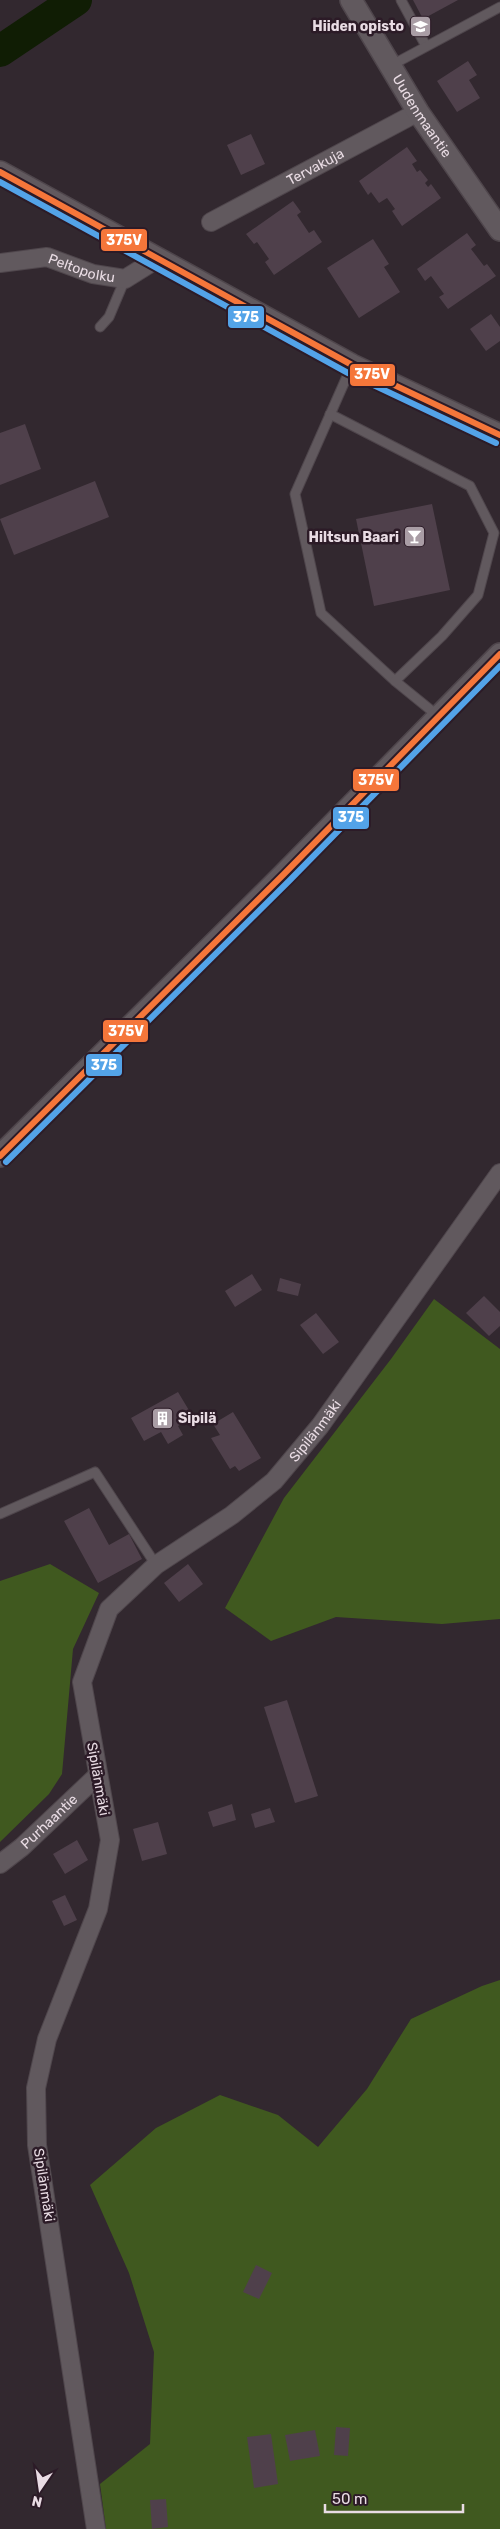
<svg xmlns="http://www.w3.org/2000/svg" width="500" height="2529" viewBox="0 0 500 2529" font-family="Rubik,sans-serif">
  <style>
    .forest { fill: #40591f }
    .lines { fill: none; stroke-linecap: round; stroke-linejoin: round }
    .river { stroke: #101d04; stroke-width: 32 }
    .building { fill: #4f404b }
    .service-casing { stroke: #4f464c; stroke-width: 11 }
    .minor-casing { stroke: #4f464c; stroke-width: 20 }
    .tertiary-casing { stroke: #4f464c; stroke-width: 24 }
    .service { stroke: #61595e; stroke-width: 9 }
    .minor { stroke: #61595e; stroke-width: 18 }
    .tertiary { stroke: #61595e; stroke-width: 21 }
    .bus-1-casing { stroke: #2c1b27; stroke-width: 10 }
    .bus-2-casing { stroke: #2c1b27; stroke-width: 10 }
    .bus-1 { stroke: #f5763a; stroke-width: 6 }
    .bus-2 { stroke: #53a3e8; stroke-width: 6 }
    .labels { text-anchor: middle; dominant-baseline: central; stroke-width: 5; stroke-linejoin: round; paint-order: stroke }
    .poi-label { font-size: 14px; font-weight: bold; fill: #e9dce4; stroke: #2c1b27; text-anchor: end }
    .street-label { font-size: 14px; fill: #e9dce4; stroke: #2c1b27 }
    .line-badge { stroke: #2c1b27; stroke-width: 2 }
    .badge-label { font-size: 14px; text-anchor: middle; font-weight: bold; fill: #fff }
  </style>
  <rect width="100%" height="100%" fill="#32282f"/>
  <g class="forest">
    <path d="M434,1299L500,1349V1619L442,1624L336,1617L271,1641L225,1608L284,1498L391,1359Z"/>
    <path d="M50,1564L99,1593L73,1649L62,1774L49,1794L0,1842V1581Z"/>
    <path d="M500,1980V2529H106L100,2484L150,2444L154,2352L129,2273L90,2185L156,2128L220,2095L278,2115L318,2147L367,2089L411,2019L482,1986Z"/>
  </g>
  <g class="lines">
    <path class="river" d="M0,51L76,0"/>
  </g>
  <g class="building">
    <path d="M413,0H458L423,19Z"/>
    <path d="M468,61L477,75L469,80L480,98L457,112L437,81Z"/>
    <path d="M251,134L265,164L241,175L227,145Z"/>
    <path d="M407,147L417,161L412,164L417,172L420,170L428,180L425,183L428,187L431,184L441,198L402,226L392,211L395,209L387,198L379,203L371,192L368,195L359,181Z"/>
    <path d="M293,201L301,212L297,215L309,233L314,230L322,242L274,275L265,262L269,259L257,242L254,244L246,234Z"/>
    <path d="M467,233L476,245L471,249L484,266L487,264L496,276L448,309L439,297L444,294L431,276L425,281L417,269Z"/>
    <path d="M373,239L389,264L384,267L400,292L359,318L327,268Z"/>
    <path d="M491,314L500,327V341L486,351L470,329Z"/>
    <path d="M25,424L41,469L0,485V433Z"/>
    <path d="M95,481L109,517L14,555L0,519Z"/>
    <path d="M432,504L450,590L374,606L356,519Z"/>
    <path d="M252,1274L262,1290L235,1307L225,1291Z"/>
    <path d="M280,1278L301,1284L298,1296L277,1291Z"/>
    <path d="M484,1296L500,1312V1326L489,1336L466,1313Z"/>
    <path d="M316,1313L339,1342L323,1354L300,1325Z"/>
    <path d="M178,1392L193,1417L178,1426L183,1435L168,1444L161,1432L144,1441L131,1418Z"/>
    <path d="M233,1412L261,1458L239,1471L235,1466L230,1469L211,1438L220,1435L213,1424Z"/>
    <path d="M89,1508L109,1545L129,1534L142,1559L98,1583L64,1521Z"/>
    <path d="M188,1564L203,1584L179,1602L164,1583Z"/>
    <path d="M287,1700L318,1796L295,1803L264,1707Z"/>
    <path d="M232,1804L236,1820L213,1827L208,1812Z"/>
    <path d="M270,1808L275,1822L255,1828L251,1814Z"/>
    <path d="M158,1822L167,1854L142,1861L133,1829Z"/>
    <path d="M77,1840L88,1860L65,1874L53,1854Z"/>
    <path d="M65,1895L77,1920L64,1926L52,1901Z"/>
    <path d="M256,2265L272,2273L259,2299L243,2292Z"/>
    <path d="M336,2427L350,2428L348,2456L334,2455Z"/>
    <path d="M315,2430L320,2456L290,2461L285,2435Z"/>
    <path d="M271,2434L278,2484L254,2488L247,2437Z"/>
    <path d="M166,2499L168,2527L152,2529L150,2500Z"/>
  </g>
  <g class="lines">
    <defs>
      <g id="service">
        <path d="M401,0L426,46"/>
        <path d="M390,66L500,7"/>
        <path d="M100,327L109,317L125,279"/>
        <path d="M352,365L295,494L321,613L395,681L438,716"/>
        <path d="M330,414L470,486L494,533L478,595L442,636L395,681"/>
        <path d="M0,1514L95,1472L156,1565"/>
      </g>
      <g id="minor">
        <path id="s1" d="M211,222L418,112"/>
        <path id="s2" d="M0,263L47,257L93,274L125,279L157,259"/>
        <path id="s3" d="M0,1864L22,1847L97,1776"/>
        <path id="s4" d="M96,2529L37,2145L36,2088L47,2039L98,1909L110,1840L82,1682L109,1609L156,1565L232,1515L274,1481L320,1426L500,1173"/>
      </g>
      <g id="tertiary">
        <path id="s5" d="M351,0L418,112L500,230"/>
        <path d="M0,172L352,365L500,435"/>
        <path d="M0,1156L284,874L500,654"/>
      </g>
    </defs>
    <use href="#service" class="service-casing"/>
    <use href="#minor" class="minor-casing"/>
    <use href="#tertiary" class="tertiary-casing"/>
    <use href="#service" class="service"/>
    <use href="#minor" class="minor"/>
    <use href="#tertiary" class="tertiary"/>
    <defs>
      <g id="bus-1">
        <path d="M0,172L352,365L500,435"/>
        <path d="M0,1156L284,874L500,654"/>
      </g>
      <g id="bus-2">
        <path d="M0,182L348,373L496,443"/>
        <path d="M6,1162L290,880L500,666"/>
      </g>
    </defs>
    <use href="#bus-1" class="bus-1-casing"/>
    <use href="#bus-2" class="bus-2-casing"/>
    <use href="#bus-1" class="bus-1"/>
    <use href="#bus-2" class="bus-2"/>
  </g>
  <defs>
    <symbol id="school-square" viewBox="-11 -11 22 22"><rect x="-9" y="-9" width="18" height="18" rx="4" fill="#a99da5" stroke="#2c1b27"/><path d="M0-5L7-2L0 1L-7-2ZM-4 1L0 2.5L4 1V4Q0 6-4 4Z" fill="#fff"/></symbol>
    <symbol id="bar-square" viewBox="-11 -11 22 22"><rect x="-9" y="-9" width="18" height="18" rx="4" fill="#a99da5" stroke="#2c1b27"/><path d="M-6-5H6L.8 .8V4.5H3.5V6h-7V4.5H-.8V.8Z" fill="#fff"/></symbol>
    <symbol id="building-square" viewBox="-11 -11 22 22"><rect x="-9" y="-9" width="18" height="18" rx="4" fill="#a99da5" stroke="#2c1b27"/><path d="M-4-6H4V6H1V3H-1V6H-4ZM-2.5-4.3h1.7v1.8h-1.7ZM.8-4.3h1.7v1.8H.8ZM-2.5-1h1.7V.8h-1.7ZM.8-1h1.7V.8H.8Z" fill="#fff"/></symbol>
  </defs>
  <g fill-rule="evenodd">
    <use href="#school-square" x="408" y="14" width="25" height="25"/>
    <use href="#bar-square" x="402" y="524" width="25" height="25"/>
    <use href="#building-square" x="150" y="1406" width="25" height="25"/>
  </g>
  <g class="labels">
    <g class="poi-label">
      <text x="404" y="26">Hiiden opisto</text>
      <text x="399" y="537">Hiltsun Baari</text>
      <text x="178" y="1418" text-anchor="start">Sipilä</text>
    </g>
    <g class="street-label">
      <text stroke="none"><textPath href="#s5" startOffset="136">Uudenmaantie</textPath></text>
      <text stroke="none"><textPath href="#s1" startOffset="118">Tervakuja</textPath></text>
      <text stroke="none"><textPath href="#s2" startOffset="84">Peltopolku</textPath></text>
      <text stroke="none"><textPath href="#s4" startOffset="1218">Sipilänmäki</textPath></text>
      <text transform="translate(98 1779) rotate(80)">Sipilänmäki</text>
      <text stroke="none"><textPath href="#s3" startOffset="65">Purhaantie</textPath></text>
      <text transform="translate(44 2185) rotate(81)">Sipilänmäki</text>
    </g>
  </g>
  <g class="line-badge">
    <rect x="100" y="228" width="48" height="24" rx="5" fill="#f5763a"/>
    <rect x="227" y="305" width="38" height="24" rx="5" fill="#53a3e8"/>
    <rect x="349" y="363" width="47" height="24" rx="5" fill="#f5763a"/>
    <rect x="352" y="768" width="48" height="24" rx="5" fill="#f5763a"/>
    <rect x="332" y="806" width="38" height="24" rx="5" fill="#53a3e8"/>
    <rect x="102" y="1019" width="47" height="24" rx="5" fill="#f5763a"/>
    <rect x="85" y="1053" width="38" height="24" rx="5" fill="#53a3e8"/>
  </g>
  <g class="badge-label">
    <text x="124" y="245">375V</text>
    <text x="246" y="322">375</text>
    <text x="372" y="379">375V</text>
    <text x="376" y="785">375V</text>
    <text x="351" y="822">375</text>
    <text x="126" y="1036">375V</text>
    <text x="104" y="1070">375</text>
  </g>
  <g transform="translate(40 2489) rotate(193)" stroke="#2c1b27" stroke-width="4" paint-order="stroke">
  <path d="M0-4L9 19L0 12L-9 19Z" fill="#e9dce4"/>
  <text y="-8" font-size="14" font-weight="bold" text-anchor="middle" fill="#e9dce4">N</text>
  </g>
  <path d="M325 2504v8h138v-8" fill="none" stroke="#e9dce4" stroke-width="2.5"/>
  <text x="332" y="2504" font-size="15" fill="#e9dce4" stroke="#2c1b27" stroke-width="4" paint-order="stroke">50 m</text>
</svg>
